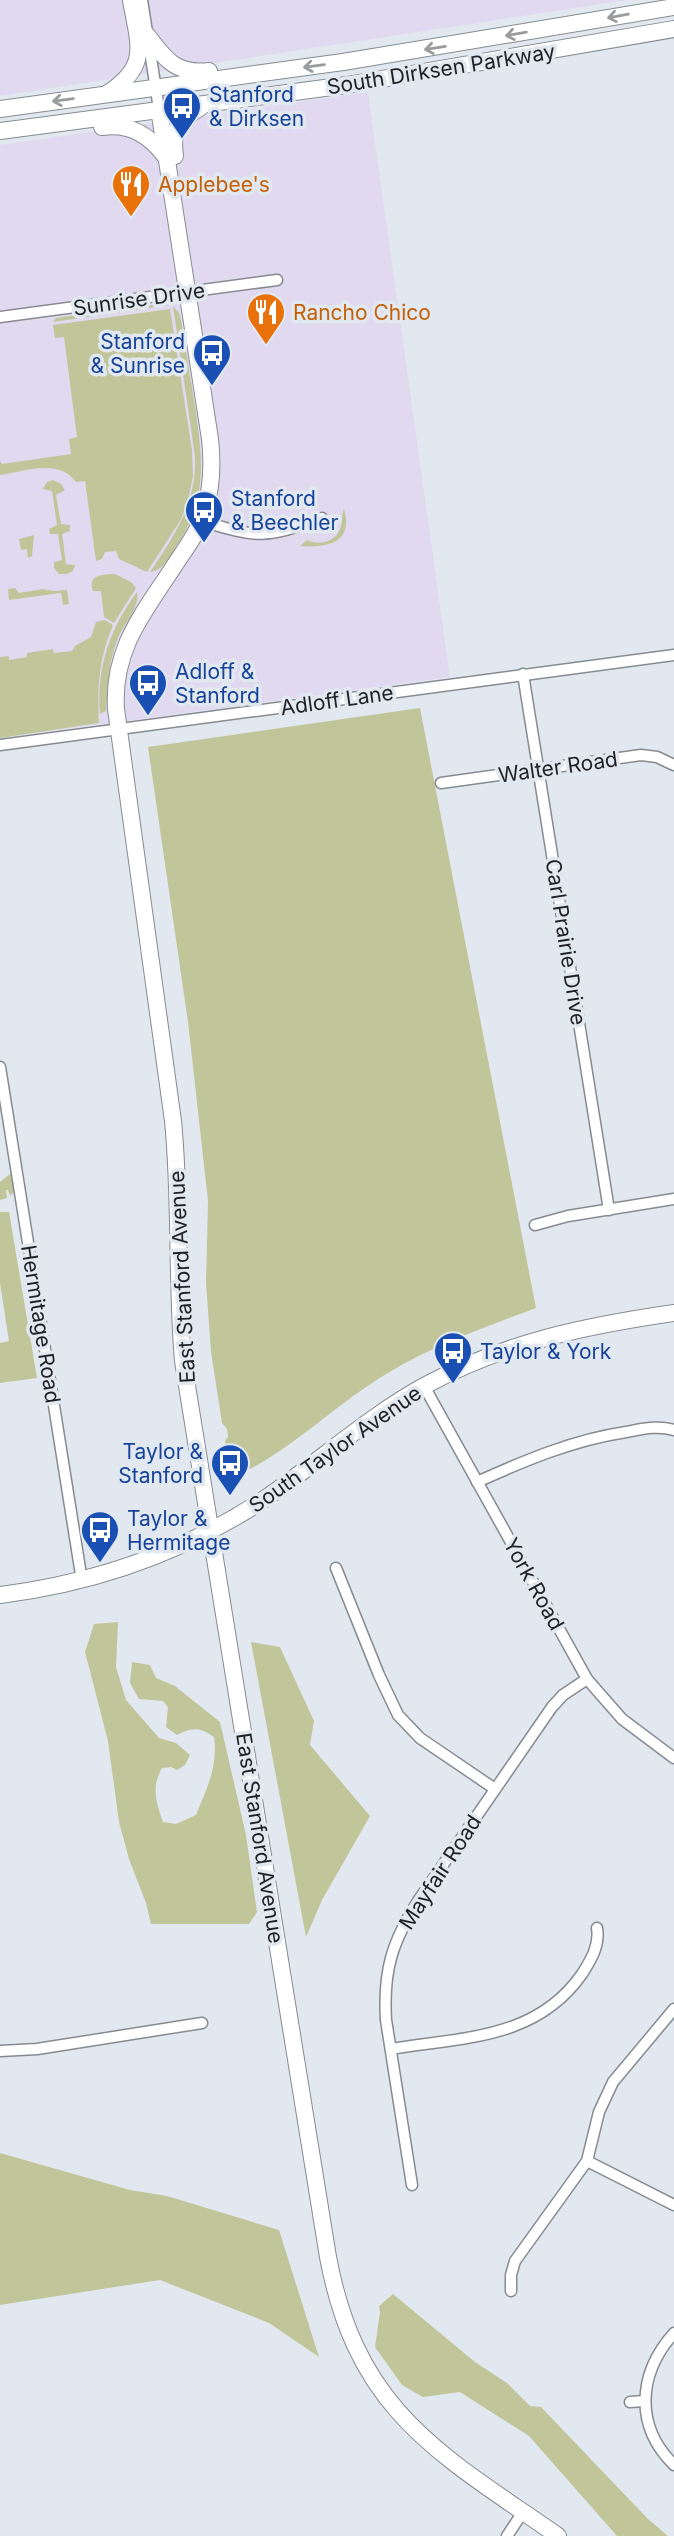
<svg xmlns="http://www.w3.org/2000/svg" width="674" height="2536" viewBox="0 0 674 2536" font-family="Inter,sans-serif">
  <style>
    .commercial { fill: #e1d9ef }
    .green { fill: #c1c69a }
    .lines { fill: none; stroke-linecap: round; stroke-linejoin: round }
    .street-casing { stroke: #868b92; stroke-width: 13 }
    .secondary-casing { stroke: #868b92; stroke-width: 18 }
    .street { stroke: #fff; stroke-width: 10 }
    .secondary { stroke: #fff; stroke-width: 16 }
    .oneway { stroke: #9a9b9c }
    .labels { text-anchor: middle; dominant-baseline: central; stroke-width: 7; stroke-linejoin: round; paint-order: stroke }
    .street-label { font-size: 21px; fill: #1f2124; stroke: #e2e8f0 }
    .transit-label { font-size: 21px; fill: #164399; stroke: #e2e8f0; text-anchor: start }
    .food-label { font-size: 21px; fill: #c56008; stroke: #e2e8f0; text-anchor: start }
  </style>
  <rect width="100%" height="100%" fill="#e2e8f0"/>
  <g class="commercial">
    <path d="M0,0H627L0,96Z"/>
    <path d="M368,92L450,677L0,738V145Z"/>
  </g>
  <g class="green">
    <path d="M159,304L170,305L53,322L56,318Z"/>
    <path d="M173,306L179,313L181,320C186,349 190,377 195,406C203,461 208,498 176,547C169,558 164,570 150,572C175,535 197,502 195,456Z"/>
    <path d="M170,309L192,450L193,476L187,505L180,521L147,572L119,559L116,551L105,552L102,559L96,561L85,481L76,482C59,458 25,471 0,475V461L2,464L71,454L69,439L77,437L64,337L55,338L53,325Z"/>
    <path d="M53,480L61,484L65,490L56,495L61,524L70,525V531L62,534L66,564L75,565L73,571L67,574H59L54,568V562L62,560L58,534H50L49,529L57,525L52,491L43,489L47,482Z"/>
    <path d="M344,509C354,544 326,548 300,546L307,540C320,546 337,542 341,526C343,520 341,515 344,509Z"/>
    <path d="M34,535L32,556L28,558L27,549L21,550L19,539Z"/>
    <path d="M115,574L131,582L136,588L114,623L104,617L101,591H93C87,575 103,574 115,574Z"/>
    <path d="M15,588L19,593L43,589L54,591L67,590L69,604L63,605L61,593L9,600L8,589Z"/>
    <path d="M137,592C140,607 125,622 119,636C108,661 108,685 106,711L100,714C96,668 110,628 137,592Z"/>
    <path d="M105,620L113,625C99,658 97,688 99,723L0,738V657L9,656V660L27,657V653L53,649L54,653L72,651L75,646L91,637L96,622Z"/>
    <path d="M420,708L536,1308C486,1327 434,1345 388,1373C335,1404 293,1450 236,1476L230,1471L225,1441L228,1437L227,1429L222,1423L211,1352L206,1283L208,1201L188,1022L148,747Z"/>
    <path d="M11,1161L14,1192L10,1196L8,1190H6L7,1198L0,1200V1182L10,1174Z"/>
    <path d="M0,1212H9L37,1378L0,1383V1343L9,1341L0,1283Z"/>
    <path d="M118,1622L116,1667L126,1700L159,1738L176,1743L190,1755L185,1765L177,1770L171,1767L162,1768C151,1788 156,1802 163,1822L176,1824L196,1815C207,1788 218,1767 214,1737C200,1727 192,1727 177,1735L166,1727L168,1707L163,1701L139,1699L130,1683L132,1662L150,1665L156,1678L175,1686L220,1722L246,1835L257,1912L249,1924H151L146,1903L129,1859L119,1822L108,1741L85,1652L94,1624Z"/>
    <path d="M251,1642L280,1647L314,1721L310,1745L370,1816L322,1900L306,1937Z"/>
    <path d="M0,2153L130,2190L167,2196L279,2230L319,2357L269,2323L160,2280L0,2305Z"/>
    <path d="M393,2294L475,2362L507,2383L530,2406L541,2407L648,2519L668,2536H617L529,2436L460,2392L423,2397L402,2385L375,2347L380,2312L379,2306Z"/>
  </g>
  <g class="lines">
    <defs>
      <g id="street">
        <path d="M142,0L159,109"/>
        <path d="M0,317L277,280"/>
        <path d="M201,521C259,538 264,539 322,518"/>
        <path d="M523,674L609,1210"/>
        <path d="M0,745L674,655"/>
        <path d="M441,783L641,755L657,757L674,765"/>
        <path d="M0,1067L82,1581"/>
        <path d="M535,1225L568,1216L674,1199"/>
        <path d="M424,1386L587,1679L622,1719L674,1758"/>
        <path d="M477,1482C526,1460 573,1440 626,1432C642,1429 658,1425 674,1430"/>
        <path d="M336,1568L379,1675L398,1715L420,1738L495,1789"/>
        <path d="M391,2049C462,2037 536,2040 582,1974C591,1960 600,1945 597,1928"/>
        <path d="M0,2051L37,2049L202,2023"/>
        <path d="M587,2161L674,2205"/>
        <path d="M412,2185L386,2020C383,1971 392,1942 418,1901L552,1707L563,1695L587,1679"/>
        <path d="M511,2291V2275L515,2261L587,2161L599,2112L613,2082L674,2009"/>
        <path d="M674,2333C638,2373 634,2426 674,2465"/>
        <path d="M630,2402L645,2401"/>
        <path d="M507,2536L523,2512"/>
      </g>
      <g id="secondary">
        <path d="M147,35C165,59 176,75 209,71"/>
        <path d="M108,93C151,65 138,43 131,0"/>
        <path d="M0,109L343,62L674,7"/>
        <path d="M159,109L210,439C213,466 212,492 202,518C197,533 187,547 178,560C147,609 112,646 116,709L173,1121C181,1201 176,1281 183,1361L328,2257C357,2412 439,2453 558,2536"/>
        <path d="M102,127C130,123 149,135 165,156"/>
        <path d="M0,131L347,85L674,29"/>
        <path d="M175,156C171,130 179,120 201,107"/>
        <path d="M0,1595C96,1583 185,1552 266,1498C320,1461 369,1416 426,1385C506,1342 585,1326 674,1313"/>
      </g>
    </defs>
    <use href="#street" class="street-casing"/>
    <use href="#secondary" class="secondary-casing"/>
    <use href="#street" class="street"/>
    <use href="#secondary" class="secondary"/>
  </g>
  <defs><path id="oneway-shaft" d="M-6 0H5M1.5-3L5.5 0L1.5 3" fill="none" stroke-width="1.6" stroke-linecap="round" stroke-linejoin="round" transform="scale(1.75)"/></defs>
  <g class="oneway">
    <use href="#oneway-shaft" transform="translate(618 16) rotate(170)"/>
    <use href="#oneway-shaft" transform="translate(516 34) rotate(170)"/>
    <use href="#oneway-shaft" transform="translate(435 48) rotate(171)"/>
    <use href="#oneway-shaft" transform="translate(314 66) rotate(172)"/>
    <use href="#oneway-shaft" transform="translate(63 100) rotate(172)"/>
  </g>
  <defs>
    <symbol id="bus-pin" viewBox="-11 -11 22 30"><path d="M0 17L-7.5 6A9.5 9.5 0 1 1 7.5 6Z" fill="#1a4fb4" stroke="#e2e8f0"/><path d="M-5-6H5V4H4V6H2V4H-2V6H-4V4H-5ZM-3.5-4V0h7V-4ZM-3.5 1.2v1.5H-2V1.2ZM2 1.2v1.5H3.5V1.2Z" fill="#fff"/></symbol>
    <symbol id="restaurant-pin" viewBox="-11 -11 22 30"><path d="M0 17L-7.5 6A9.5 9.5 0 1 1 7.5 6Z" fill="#e8710a" stroke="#e2e8f0"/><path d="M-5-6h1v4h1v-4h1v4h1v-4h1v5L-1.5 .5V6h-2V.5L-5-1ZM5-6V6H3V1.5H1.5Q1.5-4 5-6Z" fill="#fff"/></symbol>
  </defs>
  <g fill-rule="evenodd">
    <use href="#bus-pin" x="160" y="84" width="44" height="60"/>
    <use href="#restaurant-pin" x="109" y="162" width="44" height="60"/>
    <use href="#restaurant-pin" x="244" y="290" width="44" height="60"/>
    <use href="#bus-pin" x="190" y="331" width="44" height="60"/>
    <use href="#bus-pin" x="182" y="488" width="44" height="60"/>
    <use href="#bus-pin" x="126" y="661" width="44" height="60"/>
    <use href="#bus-pin" x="431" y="1329" width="44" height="60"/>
    <use href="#bus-pin" x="208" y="1441" width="44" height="60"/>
    <use href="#bus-pin" x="78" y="1508" width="44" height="60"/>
  </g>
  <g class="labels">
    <g class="street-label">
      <text transform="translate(441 69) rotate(-9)">South Dirksen Parkway</text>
      <text transform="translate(139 299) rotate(-8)">Sunrise Drive</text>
      <text transform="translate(337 700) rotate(-8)">Adloff Lane</text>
      <text transform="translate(558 767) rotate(-8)">Walter Road</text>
      <text transform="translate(566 942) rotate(81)">Carl Prairie Drive</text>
      <text transform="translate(182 1277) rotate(-93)">East Stanford Avenue</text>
      <text transform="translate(41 1324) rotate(81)">Hermitage Road</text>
      <text transform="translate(335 1449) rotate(-35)">South Taylor Avenue</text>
      <text transform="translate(534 1584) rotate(61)">York Road</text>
      <text transform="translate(260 1838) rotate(81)">East Stanford Avenue</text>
      <text transform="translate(440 1872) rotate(-57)">Mayfair Road</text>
    </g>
    <g class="transit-label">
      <text x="209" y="94">Stanford<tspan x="209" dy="24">&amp; Dirksen</tspan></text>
      <text x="185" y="341" text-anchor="end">Stanford<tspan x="185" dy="24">&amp; Sunrise</tspan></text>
      <text x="231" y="498">Stanford<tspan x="231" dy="24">&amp; Beechler</tspan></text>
      <text x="175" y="671">Adloff &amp;<tspan x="175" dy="24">Stanford</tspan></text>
      <text x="480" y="1351">Taylor &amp; York</text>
      <text x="203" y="1451" text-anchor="end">Taylor &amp;<tspan x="203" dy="24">Stanford</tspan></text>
      <text x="127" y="1518">Taylor &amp;<tspan x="127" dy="24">Hermitage</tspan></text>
    </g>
    <g class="food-label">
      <text x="158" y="184">Applebee's</text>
      <text x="293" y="312">Rancho Chico</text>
    </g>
  </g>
</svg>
